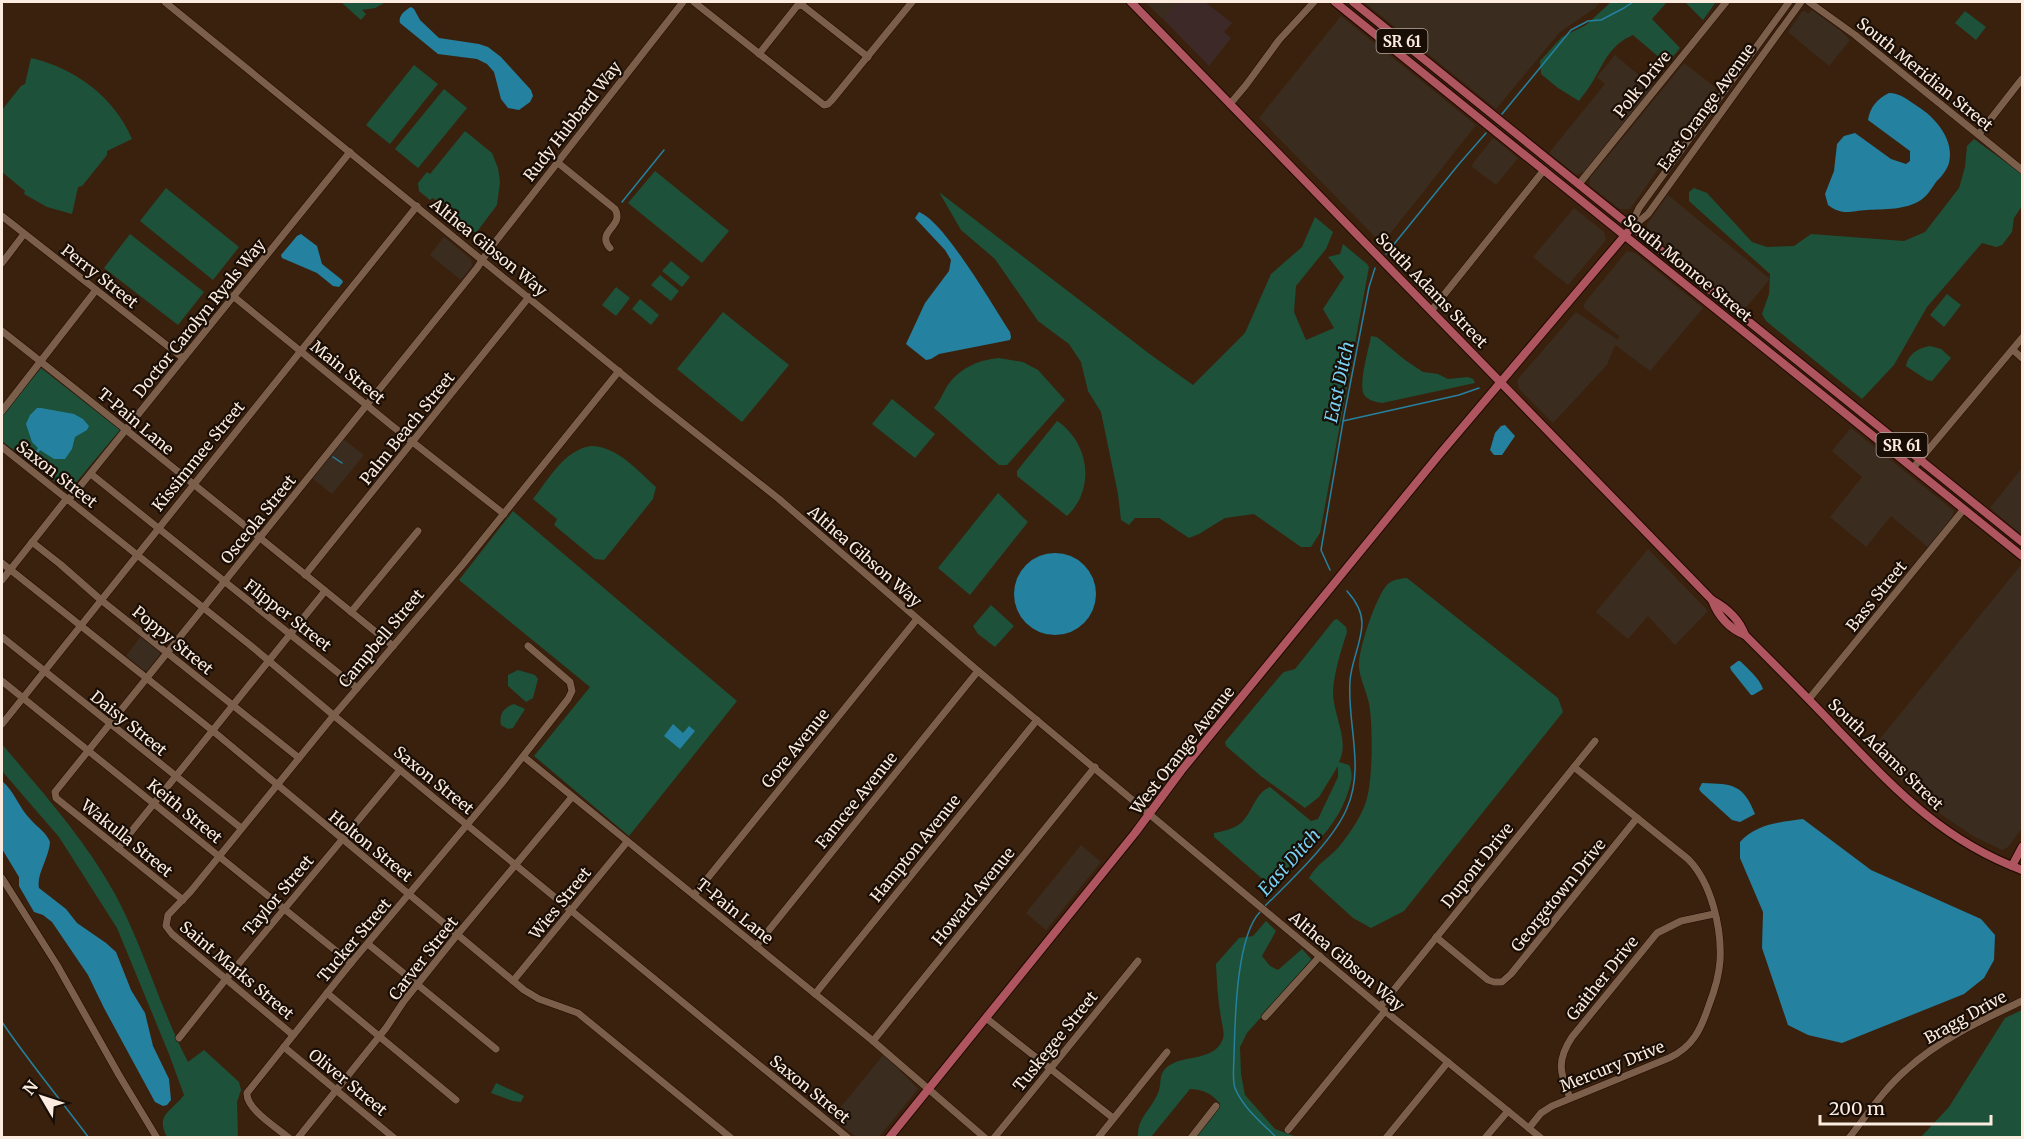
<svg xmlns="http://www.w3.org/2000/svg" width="2024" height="1139" viewBox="0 0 2024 1139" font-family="Merriweather,serif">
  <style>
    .commercial { fill: #3a2c1f }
    .medical { fill: #3d2927 }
    .green { fill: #1d5139 }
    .water { fill: #2581a0 }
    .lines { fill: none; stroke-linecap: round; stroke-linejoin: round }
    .stream { stroke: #2581a0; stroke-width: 1.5 }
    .minor-casing { stroke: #200900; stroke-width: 8 }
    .major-casing { stroke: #200900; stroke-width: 10 }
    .minor { stroke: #7c5f4a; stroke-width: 7 }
    .major { stroke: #af5560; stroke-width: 8 }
    .labels { text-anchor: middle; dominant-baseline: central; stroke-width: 4.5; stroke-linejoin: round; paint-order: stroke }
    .shield { fill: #190e06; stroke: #b8a99e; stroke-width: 1.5 }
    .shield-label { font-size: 15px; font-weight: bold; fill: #fcebdf }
    .street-label { font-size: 16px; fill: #fcebdf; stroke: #190e06 }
    .water-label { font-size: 18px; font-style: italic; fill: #78d3f7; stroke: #190e06 }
  </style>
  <rect width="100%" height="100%" fill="#3a210d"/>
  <g class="commercial">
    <path d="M1145,2H1178L1163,19Z"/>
    <path d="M1364,2H1600L1595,8L1560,32L1496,109Z"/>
    <path d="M1812,10L1841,31L1850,40L1829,66L1788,32L1802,12L1805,11L1808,14Z"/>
    <path d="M1341,16L1476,125L1382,244L1259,118Z"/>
    <path d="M1615,55L1653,87L1584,172L1576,175L1549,153L1605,84L1597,77Z"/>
    <path d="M1684,63L1716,88L1630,209H1620L1590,186V178Z"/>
    <path d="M1493,138L1518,158L1496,185L1471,166Z"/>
    <path d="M1668,195L1770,279L1744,310L1648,232L1647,224Z"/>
    <path d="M1574,208L1604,232L1606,240L1568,285L1533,257Z"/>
    <path d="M444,237L471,259L472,266L461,280L430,255Z"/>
    <path d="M1627,251L1635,253L1703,308L1650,371L1615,345L1607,365L1553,423L1519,389L1517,380L1576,312L1618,340L1619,336L1583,307L1586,301Z"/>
    <path d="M1851,428L1954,511L1952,517L1929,548L1891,516L1866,547L1830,517L1862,477L1832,451Z"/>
    <path d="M343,439L364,455L332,494L312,478Z"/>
    <path d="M2022,468V535L1990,508Z"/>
    <path d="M1648,549L1708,611L1675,645L1648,616L1628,639L1596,612Z"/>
    <path d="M2021,565L2022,828L2008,847L2002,850L1973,836L1942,815L1906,785L1871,750Z"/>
    <path d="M141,636L159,651L160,654L147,671L143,670L126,656Z"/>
    <path d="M1081,845L1101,862L1046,930L1026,913Z"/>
    <path d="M884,1054L918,1089L879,1137H856L832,1118Z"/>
  </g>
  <path class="medical" d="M1178,2H1205L1232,23L1224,32L1231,38L1209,66L1163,19Z"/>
  <g class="green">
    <path d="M341,2H386L375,8L362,10L366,14L361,20Z"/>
    <path d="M1611,2H1667L1652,19L1680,48L1667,64L1633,35C1610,45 1605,61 1593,81C1589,88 1583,95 1579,101L1558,88L1541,74L1540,61L1562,37L1586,25Z"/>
    <path d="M1685,2H1716L1703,20Z"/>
    <path d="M1965,11L1986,27L1976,40L1955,23Z"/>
    <path d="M31,58C75,68 114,97 132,139L107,151V155L82,186L78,187L72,214L47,207L24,194L25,191L2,172V110L21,86L25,84Z"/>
    <path d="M414,65L438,84L390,144L366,125Z"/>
    <path d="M444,89L467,108L418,168L395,149Z"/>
    <path d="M465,131L492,153L498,168L500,182L497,205L476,233L433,198L430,200L419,191L418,183L427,172L430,174Z"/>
    <path d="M1974,139L2022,174V206L2014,218L2012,232L2002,245L1996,247L1982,243L1927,307L1894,365L1862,399L1766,321L1762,314L1769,294L1770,274L1689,201V192L1694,188L1707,193L1752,242L1767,247L1794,246L1811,234L1904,241L1925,232L1959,188L1965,167L1967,146Z"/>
    <path d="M655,171L729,231L702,263L628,203Z"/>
    <path d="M166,188L239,247L213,280L140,221Z"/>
    <path d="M939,192L1151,355L1193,385L1245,333L1271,274L1302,247L1315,217L1333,232L1326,249L1296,286L1294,312L1306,340L1334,328L1323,309L1344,277L1328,257L1340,254L1343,244L1367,264L1369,267L1320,533L1311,547H1301L1254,514L1225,518L1199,534L1189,538L1159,518H1135L1129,525L1121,520L1118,494L1101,412L1088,391L1081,362L1069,344L1038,321L995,259L961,230Z"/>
    <path d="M130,234L204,292L178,325L104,268Z"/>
    <path d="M671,261L690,277L682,287L662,271Z"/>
    <path d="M660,275L679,291L671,301L651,285Z"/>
    <path d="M616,287L630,298L616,316L602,305Z"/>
    <path d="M1947,294L1961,305L1944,327L1930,315Z"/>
    <path d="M640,299L659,315L651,325L632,309Z"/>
    <path d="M723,312L789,365L742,422L677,369Z"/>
    <path d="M1371,336L1377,337L1405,360L1423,372L1438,374L1448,379L1468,377L1473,379L1475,383L1382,403C1376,402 1370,401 1365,396C1357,387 1369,349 1371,336Z"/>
    <path d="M1930,346L1941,349L1951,358L1932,381L1927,380L1906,366C1908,354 1918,348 1930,346Z"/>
    <path d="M999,358L1023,362L1038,370L1065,400L1007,465H999L934,408C939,402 942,395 946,388C958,369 977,360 999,358Z"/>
    <path d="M41,368L120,430L68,492L2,441V416Z"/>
    <path d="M892,399L935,434L915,458L872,424Z"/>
    <path d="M1057,421C1089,442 1096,489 1067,516L1017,476V471Z"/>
    <path d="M591,446C617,446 638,471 656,487L653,499L604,560L595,559L554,525L557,519L533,499C549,479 564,450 591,446Z"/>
    <path d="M998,493L1028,522L970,595L938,568Z"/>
    <path d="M513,511L737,701L629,836L534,756L590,687L459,580Z"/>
    <path d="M1407,578L1558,698L1563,712L1404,911L1371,928L1353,918L1309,878C1316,865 1327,859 1337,849C1348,836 1360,819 1366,802C1373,780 1373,726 1369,703C1366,690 1358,675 1359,663C1360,645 1375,600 1386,586C1392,579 1399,579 1407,578Z"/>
    <path d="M991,605L1014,626L995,647L978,634L973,626Z"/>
    <path d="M1337,619L1346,627L1347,632C1341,651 1334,672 1333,692C1333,715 1350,741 1339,762L1349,765C1354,775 1351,783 1348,792C1336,831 1300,861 1266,882L1214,837V833C1224,831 1234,829 1242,822C1253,811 1255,793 1270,787L1311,821L1318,819L1338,777V766L1319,797L1305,808L1262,777L1226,746L1225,742L1280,676L1284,672L1295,669L1334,620Z"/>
    <path d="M518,670L535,675L538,679L533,698L526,702L508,686V675Z"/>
    <path d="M514,704L525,709L513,728L508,729L501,725C499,714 503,708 514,704Z"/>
    <path d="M2,744C42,792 84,838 115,894C144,948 160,1008 188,1062L204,1050L239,1082L241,1090L237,1102L238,1137H167C155,1115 171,1112 184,1095L169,1054L117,928L59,837L2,771Z"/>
    <path d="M1266,921L1276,931L1262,956L1270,966L1278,970L1302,949L1312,960L1247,1033L1240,1047L1241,1074L1245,1095L1275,1129L1297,1137H1193L1220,1104C1213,1094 1202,1089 1190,1089L1151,1137H1138C1137,1118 1151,1110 1158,1093C1162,1085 1158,1075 1166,1068C1181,1054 1213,1062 1222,1041C1225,1036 1223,1029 1222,1023C1218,1004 1217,984 1216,964L1239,938L1253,936Z"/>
    <path d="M2022,1010V1137H1921L1949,1107L2005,1018Z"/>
    <path d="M496,1083L524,1096L521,1102L513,1101L491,1093Z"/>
  </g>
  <g class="water">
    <path d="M411,7L414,9L420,20L439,38L479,44L488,47L501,57L531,90L533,96L530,102L519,110L508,108L501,99L494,72L487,64L477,59L438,54L400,23C398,16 405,10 411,7Z"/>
    <path d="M1889,93C1900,93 1908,100 1917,106C1935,117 1955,140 1949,163C1947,170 1941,177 1936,182C1932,188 1927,196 1921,200C1906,210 1884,209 1867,210C1850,211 1843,216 1828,205L1825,194L1834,171L1837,144L1844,136L1855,133L1891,159L1906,164L1910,161V151L1868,120C1870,107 1877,99 1889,93Z"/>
    <path d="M919,212C944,221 993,306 1010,332L1011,337L1010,340L939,354L931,359L926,360L906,344L925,303L949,271L951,260L945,250L915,218Z"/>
    <path d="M301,234L317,246L322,264L342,280L343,282L339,287L333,286L317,273L282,258L281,255L297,236Z"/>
    <path d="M37,408H41L74,414L83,419L89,426L87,430L75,437L72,449L65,459H54L40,450L34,459L33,457L38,448L32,442L26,424L30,415Z"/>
    <path d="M1505,425L1515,436L1502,455H1494L1490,450L1495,433L1501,426Z"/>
    <circle cx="1055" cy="594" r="41"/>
    <path d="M1738,661H1740C1748,669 1760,679 1763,689L1753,695H1751L1731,670L1730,667Z"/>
    <path d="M673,724L683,733L689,726L695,731L680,749L664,736Z"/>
    <path d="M2,781C15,792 19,808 31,820C38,828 46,832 50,842C49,858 36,875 39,888L66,909L77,923L106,943L116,952L131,990L145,1013L153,1046L169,1079L171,1100L167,1105L163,1106L155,1102L104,1008L88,975L52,922L43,915L34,912L19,886V877L2,849Z"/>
    <path d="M1702,783C1733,784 1743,784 1755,814L1740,822L1732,820L1701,792L1699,789Z"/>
    <path d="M1803,819L1871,870L1981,919L1995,935L1994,960L1984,978L1964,994L1842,1043L1808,1035L1788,1025L1762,948L1763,912L1740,858V842C1756,824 1780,822 1803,819Z"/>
  </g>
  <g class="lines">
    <g class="stream">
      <path d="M1502,114L1571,30L1588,21L1601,20L1624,8L1633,2"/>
      <path d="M622,202L664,150"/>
      <path d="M1386,254L1459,164L1486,133"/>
      <path d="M1343,421L1459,395L1479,388"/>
      <path d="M333,457L342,463"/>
      <path d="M1330,570L1321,550L1344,416L1369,287L1375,268"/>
      <path d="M1265,906C1290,881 1334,840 1347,808C1365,767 1347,724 1350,681C1351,662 1362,642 1362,623C1362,610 1355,600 1347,591"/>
      <path d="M1260,912C1236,937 1235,1021 1234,1056C1234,1065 1232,1080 1235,1088C1243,1108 1262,1123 1277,1138"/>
      <path d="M2,1022C29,1062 60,1099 89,1138"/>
    </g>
    <defs>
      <g id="minor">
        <path d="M165,2L655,401L779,499L978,671L1385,1011L1541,1138"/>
        <path d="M694,2L824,105L828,104L832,100L912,2"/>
        <path d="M1809,2L1855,35L2022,170"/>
        <path d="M802,5L868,57"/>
        <path d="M759,54L797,6L802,5L803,2"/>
        <path d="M1230,104L1246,85L1279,40L1314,2"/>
        <path d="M1979,134L2022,79"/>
        <path d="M557,162L615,209C625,227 595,231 610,248"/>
        <path d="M1579,184L1726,2"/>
        <path d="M2,216L183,358"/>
        <path d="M1632,227L1648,214L1801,2"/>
        <path d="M1632,227L1633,221L1639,208L1789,2"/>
        <path d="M2,263L24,234"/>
        <path d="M233,296L391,425L504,514"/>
        <path d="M1431,311L1544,170"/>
        <path d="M2,331C133,434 263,540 393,646"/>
        <path d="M2013,350L2022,358"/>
        <path d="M2,411L96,290"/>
        <path d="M2,447L250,645L338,719L848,1138"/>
        <path d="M1913,468L2022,338"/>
        <path d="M91,474L357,688"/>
        <path d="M32,542L60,564L101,600L299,758"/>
        <path d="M2,563L213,731L524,990L539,999L578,1013L731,1138"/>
        <path d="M305,575L529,297"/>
        <path d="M2,580L64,502L73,495L350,152"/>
        <path d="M351,612L418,531"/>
        <path d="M2,637L241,828"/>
        <path d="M2,681L351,963"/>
        <path d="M1809,699L1964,509"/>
        <path d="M2,724L417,206"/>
        <path d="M524,757L873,1041L985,1138"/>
        <path d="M118,848L325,591"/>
        <path d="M2,878L57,965L119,1075L157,1138"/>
        <path d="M694,895L917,619"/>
        <path d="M183,900L56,798L55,792L477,268L489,250L683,2"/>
        <path d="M1436,937L1488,980L1494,982H1502L1511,974L1637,818"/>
        <path d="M368,944L496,1049"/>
        <path d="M756,946L978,671"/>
        <path d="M513,981L627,842"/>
        <path d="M327,993L456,1100"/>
        <path d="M815,994L1037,720"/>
        <path d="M1380,1007L1595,741"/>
        <path d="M1265,1017L1320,956"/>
        <path d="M986,1018L1113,1118"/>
        <path d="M293,1035L172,934L166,926L168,915L191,891L330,720L464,563L619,371"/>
        <path d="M179,1038L226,979L400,770"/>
        <path d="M873,1041L1095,767"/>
        <path d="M284,1047L394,1138"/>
        <path d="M1570,1098C1560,1073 1556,1061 1572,1037L1657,933L1681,921L1714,914"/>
        <path d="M1529,1128L1541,1113L1552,1106L1669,1058C1693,1047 1701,1029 1709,1005C1714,992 1719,976 1720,961C1722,928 1711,882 1688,859L1574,767"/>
        <path d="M1288,1130L1385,1011"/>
        <path d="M289,1138C276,1127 246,1109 247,1093L351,963L502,783L568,699L572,691L570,682L528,646"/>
        <path d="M298,1138L386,1028L404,1001L457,935L572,797"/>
        <path d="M994,1138L1138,961"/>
        <path d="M1098,1138L1167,1052"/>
        <path d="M1191,1138L1216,1106"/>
        <path d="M1386,1138L1448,1062"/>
        <path d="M1485,1138L1508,1111"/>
        <path d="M1849,1138C1867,1115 1884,1089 1906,1070C1940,1039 1982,1020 2022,1001"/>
      </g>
      <g id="major">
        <path d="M1131,2L1712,600C1727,608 1739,619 1745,635C1776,666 1808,698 1838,730C1896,790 1942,840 2022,870"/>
        <path d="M1335,2L2022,556"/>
        <path d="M1353,2L2022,542"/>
        <path d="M1712,600C1718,616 1728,628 1745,635"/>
        <path d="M2012,866L2022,847"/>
        <path d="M889,1138L1135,833L1181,771L1439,455L1632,227"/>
      </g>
    </defs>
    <use href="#minor" class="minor-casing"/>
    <use href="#major" class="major-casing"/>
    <use href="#minor" class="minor"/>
    <use href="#major" class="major"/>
  </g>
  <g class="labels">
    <g class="shield">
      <rect x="1376.5" y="29" width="51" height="24" rx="4.5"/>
      <rect x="1876.5" y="433" width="51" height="24" rx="4.5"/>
    </g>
    <g class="shield-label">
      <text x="1402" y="41">SR 61</text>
      <text x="1902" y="445">SR 61</text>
    </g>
    <g class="street-label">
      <text transform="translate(1925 74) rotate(39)">South Meridian Street</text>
      <text transform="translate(1642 84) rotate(-51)">Polk Drive</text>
      <text transform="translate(1706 107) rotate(-54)">East Orange Avenue</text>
      <text transform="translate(572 121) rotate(-52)">Rudy Hubbard Way</text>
      <text transform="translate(489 247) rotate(39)">Althea Gibson Way</text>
      <text transform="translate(1688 268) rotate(39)">South Monroe Street</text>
      <text transform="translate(100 276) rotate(38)">Perry Street</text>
      <text transform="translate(1432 290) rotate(46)">South Adams Street</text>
      <text transform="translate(199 318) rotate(-51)">Doctor Carolyn Ryals Way</text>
      <text transform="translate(348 372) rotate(39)">Main Street</text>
      <text transform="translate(136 421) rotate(40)">T-Pain Lane</text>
      <text transform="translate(407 428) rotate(-51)">Palm Beach Street</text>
      <text transform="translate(198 456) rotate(-51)">Kissimmee Street</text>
      <text transform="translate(57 474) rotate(38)">Saxon Street</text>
      <text transform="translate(258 519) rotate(-51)">Osceola Street</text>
      <text transform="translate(865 556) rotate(41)">Althea Gibson Way</text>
      <text transform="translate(1876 596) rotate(-51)">Bass Street</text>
      <text transform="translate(288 615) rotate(38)">Flipper Street</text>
      <text transform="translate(381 638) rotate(-50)">Campbell Street</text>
      <text transform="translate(173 640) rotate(39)">Poppy Street</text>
      <text transform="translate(129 723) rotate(39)">Daisy Street</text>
      <text transform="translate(795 748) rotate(-51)">Gore Avenue</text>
      <text transform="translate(1182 750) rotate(-52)">West Orange Avenue</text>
      <text transform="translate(1886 754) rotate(44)">South Adams Street</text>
      <text transform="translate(434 780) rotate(39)">Saxon Street</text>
      <text transform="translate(856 800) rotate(-51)">Famcee Avenue</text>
      <text transform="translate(185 811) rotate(39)">Keith Street</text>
      <text transform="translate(127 838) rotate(39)">Wakulla Street</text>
      <text transform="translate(371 846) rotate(39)">Holton Street</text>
      <text transform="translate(915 848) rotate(-51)">Hampton Avenue</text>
      <text transform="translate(1477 865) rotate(-51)">Dupont Drive</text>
      <text transform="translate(278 895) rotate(-50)">Taylor Street</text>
      <text transform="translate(1558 895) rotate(-51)">Georgetown Drive</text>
      <text transform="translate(973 896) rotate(-51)">Howard Avenue</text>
      <text transform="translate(560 903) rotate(-51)">Wies Street</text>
      <text transform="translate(735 911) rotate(39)">T-Pain Lane</text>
      <text transform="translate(354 940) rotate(-50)">Tucker Street</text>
      <text transform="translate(423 958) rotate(-52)">Carver Street</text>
      <text transform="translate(1347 961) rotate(40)">Althea Gibson Way</text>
      <text transform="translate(237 970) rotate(40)">Saint Marks Street</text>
      <text transform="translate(1602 978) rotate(-51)">Gaither Drive</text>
      <text transform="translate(1965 1017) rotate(-29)">Bragg Drive</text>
      <text transform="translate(1055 1041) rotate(-51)">Tuskegee Street</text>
      <text transform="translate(1612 1066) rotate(-22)">Mercury Drive</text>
      <text transform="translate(348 1082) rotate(39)">Oliver Street</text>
      <text transform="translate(810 1089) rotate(39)">Saxon Street</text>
    </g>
    <g class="water-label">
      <text transform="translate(1339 382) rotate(-78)">East Ditch</text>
      <text transform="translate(1289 862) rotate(-48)">East Ditch</text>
    </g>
  </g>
  <rect width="2024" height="1139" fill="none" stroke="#fcebdf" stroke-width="6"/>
  <g transform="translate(42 1097) rotate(309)" stroke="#190e06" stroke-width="4.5" paint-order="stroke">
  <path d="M0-4.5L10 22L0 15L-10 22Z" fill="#fcebdf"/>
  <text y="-9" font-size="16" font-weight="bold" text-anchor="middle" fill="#fcebdf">N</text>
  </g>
  <path d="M1820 1115v9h171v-9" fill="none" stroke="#fcebdf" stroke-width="3"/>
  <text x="1829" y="1115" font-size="18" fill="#fcebdf" stroke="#190e06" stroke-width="4.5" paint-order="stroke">200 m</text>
</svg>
